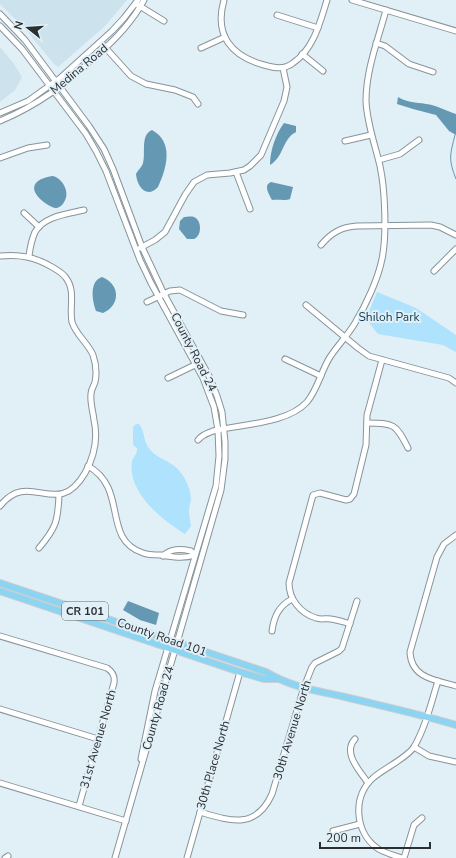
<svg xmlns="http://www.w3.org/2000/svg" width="456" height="858" viewBox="0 0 456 858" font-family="'Nunito Sans',sans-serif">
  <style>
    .built { fill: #cce2ec }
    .green { fill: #aee2fd }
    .water { fill: #6599b3 }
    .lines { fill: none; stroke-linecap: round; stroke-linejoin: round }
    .stream { stroke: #6599b3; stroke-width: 1 }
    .minor-casing { stroke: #87949a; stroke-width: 7 }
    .major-casing { stroke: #cccdce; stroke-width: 8 }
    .minor { stroke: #fff; stroke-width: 5 }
    .major { stroke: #8bd4f2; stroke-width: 6 }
    .labels { text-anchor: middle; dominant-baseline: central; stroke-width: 4; stroke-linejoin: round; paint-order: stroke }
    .shield { fill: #e1eff7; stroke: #61696d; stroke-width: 1 }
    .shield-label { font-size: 11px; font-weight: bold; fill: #2a2f32 }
    .street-label { font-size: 12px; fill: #2a2f32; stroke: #e1eff7 }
    .park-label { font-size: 12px; fill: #0d3b4e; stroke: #e1eff7 }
  </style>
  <rect width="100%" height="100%" fill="#e1eff7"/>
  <g class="built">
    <path d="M0,0H127L105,26L58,67L54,64L27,31L0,4Z"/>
    <path d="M0,47L14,64L22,77L15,90L0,102Z"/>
  </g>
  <g class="green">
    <path d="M377,292L416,308L456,335V352L443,345L378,334L366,319Z"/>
    <path d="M136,424H139C145,431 143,440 148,447C155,457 164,459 173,465C183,472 190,486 191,498C191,502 189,506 189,510C189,515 190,521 191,526L185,534C164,521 137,500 132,474C132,471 131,465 132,462C133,456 138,454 137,448L133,445V427Z"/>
  </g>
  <g class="water">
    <path d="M398,97C408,103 415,102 426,104C436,105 446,111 456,114V135L449,131L436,115L413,109L397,104Z"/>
    <path d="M284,123L296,126V132C282,139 284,157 270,165C270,150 276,134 284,123Z"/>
    <path d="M152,130C174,142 167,168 158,187C147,199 137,187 136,174C138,170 142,167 143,163C146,153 140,135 152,130Z"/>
    <path d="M52,176C62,177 71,193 64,202C63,205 60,207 57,208C49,209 13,183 52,176Z"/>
    <path d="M271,182L293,187L290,199C285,201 278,199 272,200C269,194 263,185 271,182Z"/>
    <path d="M184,217C186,217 191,216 194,217C202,220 202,236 194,239C192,239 188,239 187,239L179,229L180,221Z"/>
    <path d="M102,277C120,284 121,305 103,313L96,311C92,301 89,281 102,277Z"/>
    <path d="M128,601L159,613L156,625L140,620L123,610Z"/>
  </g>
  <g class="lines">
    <path class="stream" d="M455,135C450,155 448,159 456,179"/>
    <defs>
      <g id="minor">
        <path d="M224,0C214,35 231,56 264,65C275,68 284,70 293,63C314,49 320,22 327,0"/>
        <path d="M352,0L456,31"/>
        <path d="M138,5L164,21"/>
        <path d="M0,14L25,40L89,126L104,149L113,169L142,247L164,294L209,376L217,396L222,412L225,442V459L221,490L115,858"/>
        <path d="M277,15L318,28"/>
        <path d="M0,26L22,49L86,134L96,151L106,171L140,260L151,283L203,378L214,407L218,430L219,456L216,486L155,691L141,759"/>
        <path d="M376,43L385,46L409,64L433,72"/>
        <path d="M103,45L131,76L146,84L175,90L193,97L198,104"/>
        <path d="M201,48L225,37"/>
        <path d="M302,54L323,71"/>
        <path d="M0,113L28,101L60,78L112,31L124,18L138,0"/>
        <path d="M0,121C38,105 66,84 96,56C115,40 132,22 144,0"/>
        <path d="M345,141L371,135"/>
        <path d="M0,158L28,148L47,145"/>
        <path d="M379,160L400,154L419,140"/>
        <path d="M236,172L250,209"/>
        <path d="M24,213L39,227"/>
        <path d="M321,245C331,233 341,227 357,226L431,225L440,227L456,235"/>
        <path d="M140,248L155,240L165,232L185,195L194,182L207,175L230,173L244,170L250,166L261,155L284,101L287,87L283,68"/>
        <path d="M0,256C20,254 35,257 52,267C57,270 63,273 66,278C76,291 69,308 72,322C76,335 88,343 93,355C96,364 97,373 95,382C94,386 91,389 91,394C90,403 93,411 94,420C98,438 94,457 85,473C57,521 30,468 0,506"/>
        <path d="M29,256C30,248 32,239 35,232C44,216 68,214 84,210"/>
        <path d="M434,271L456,249"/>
        <path d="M147,302L170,291L180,290L221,311L243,315"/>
        <path d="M306,305L358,348L369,356L449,378L456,383"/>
        <path d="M285,359L321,376"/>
        <path d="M168,378L199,363"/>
        <path d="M367,423C394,423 396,424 408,448"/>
        <path d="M198,440C203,434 206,434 213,431C241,424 287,424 307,402C318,389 321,371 330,357C338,345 348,335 355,323C366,305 378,279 382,259C387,235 385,189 380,166C375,144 367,124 366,101C366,70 378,40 386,10"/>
        <path d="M88,466C129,489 101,539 143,553C148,555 155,555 161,555C172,557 184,559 195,555"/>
        <path d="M456,535L444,544L437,557L410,652C411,678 435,680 456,686"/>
        <path d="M39,548C56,528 58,521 59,495"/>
        <path d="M163,556C171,548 181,549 191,551L195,555"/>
        <path d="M350,624C344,622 338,620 331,619C326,618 321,620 316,618C300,613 289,599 289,583L313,495L320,493L346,500L350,499L354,494L366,445L367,415L382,360"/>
        <path d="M272,631C274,616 279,606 292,599"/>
        <path d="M0,636L107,668C113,672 115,676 114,683L79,806"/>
        <path d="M0,709L98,739"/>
        <path d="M355,739C342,753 360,771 368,783"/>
        <path d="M414,747L429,756L456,762"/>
        <path d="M0,783L126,821"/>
        <path d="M200,812C230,821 256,830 272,794L304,687L312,667L315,663L339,651L342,648L357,601"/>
        <path d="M333,831L360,824"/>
        <path d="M5,858L8,856"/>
        <path d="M187,858L240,672"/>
        <path d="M402,858C394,855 384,853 377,848C355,832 352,797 373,778C383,769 407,758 414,747C426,726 431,703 438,681"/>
        <path d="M404,858L414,825L422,818"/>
      </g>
      <g id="major">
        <path d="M0,583L266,672C290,687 319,691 345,697C382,706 419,714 456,725"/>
        <path d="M0,591L240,672L264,679H276"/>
      </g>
    </defs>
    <use href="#minor" class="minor-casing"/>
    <use href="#major" class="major-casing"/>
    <use href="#minor" class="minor"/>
    <use href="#major" class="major"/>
  </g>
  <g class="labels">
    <rect class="shield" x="62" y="602" width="46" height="18" rx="3"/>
    <g class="shield-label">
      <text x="85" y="611">CR 101</text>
    </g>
    <g class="street-label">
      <text transform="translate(79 69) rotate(-40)">Medina Road</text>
      <text transform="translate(194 352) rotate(63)">County Road 24</text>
      <text transform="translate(162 637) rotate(19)">County Road 101</text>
      <text transform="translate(158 708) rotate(-74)">County Road 24</text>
      <text transform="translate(292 730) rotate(-73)">30th Avenue North</text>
      <text transform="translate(98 739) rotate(-74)">31st Avenue North</text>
      <text transform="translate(213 765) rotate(-74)">30th Place North</text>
    </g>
    <g class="park-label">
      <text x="389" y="317">Shiloh Park</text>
    </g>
  </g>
  <g transform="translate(28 28) rotate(287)" stroke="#e1eff7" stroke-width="3" paint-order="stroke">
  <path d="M0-3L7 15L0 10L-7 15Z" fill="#2a2f32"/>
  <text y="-6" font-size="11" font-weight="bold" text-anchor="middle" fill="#2a2f32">N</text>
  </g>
  <path d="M320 842v6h110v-6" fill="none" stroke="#2a2f32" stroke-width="2"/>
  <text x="326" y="842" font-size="12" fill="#2a2f32" stroke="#e1eff7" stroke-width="3" paint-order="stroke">200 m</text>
</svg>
